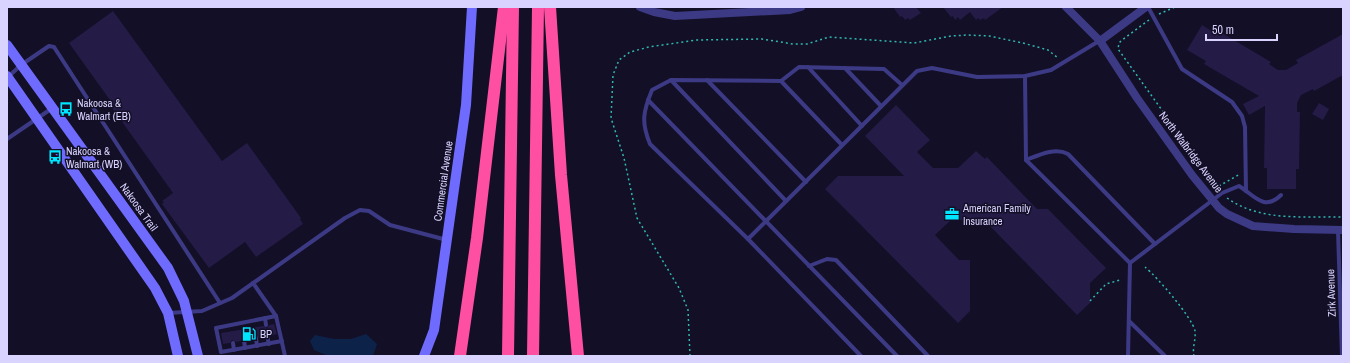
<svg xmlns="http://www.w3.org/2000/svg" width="1350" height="363" viewBox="0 0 1350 363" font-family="'Archivo Narrow',sans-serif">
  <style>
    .water { fill: #0c2248 }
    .building { fill: #241b47 }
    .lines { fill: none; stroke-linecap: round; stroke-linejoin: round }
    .path { stroke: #2fb8b0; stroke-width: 1.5; stroke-dasharray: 2 3; stroke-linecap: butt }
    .lane { stroke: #3d3a85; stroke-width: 4 }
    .street { stroke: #3d3a85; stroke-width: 8 }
    .secondary { stroke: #6f6bff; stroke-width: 10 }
    .highway { stroke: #ff4fa3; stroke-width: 12 }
    .labels { text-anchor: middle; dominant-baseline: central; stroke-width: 3; stroke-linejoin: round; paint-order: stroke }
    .poi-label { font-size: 11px; fill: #d9d4ff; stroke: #130f26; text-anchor: start }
    .street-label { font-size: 11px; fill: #d9d4ff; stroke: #130f26 }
  </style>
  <rect width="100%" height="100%" fill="#130f26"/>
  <path class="water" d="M366,334L377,344L373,356H328L314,350L310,341L315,335L334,339H351Z"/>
  <g class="building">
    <path d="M893,7H916L921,13L910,20L908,18L905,20L902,16L900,17Z"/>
    <path d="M943,7H1003L985,20L984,18L980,20L978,18L976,20L970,12L960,20L958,17L955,20L953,16L951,17Z"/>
    <path d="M113,11L222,161L247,143L301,218L300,219L303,224L256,257L245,242L209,268L162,204L164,202L162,201L173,193L110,105L112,103L69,43Z"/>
    <path d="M1202,25L1220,36L1222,33L1271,62L1269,64L1278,70H1286L1298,63L1296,60L1343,34V75L1314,91L1313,89L1301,95L1297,103V112H1300L1299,169H1296V189H1267V168H1264L1265,106L1249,115L1243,104L1259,96L1204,64L1206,61L1187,50Z"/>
    <path d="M1319,103L1329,109L1323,120L1312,114Z"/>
    <path d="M896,105L930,140L917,152L933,168H958L976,151L985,159L987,157L1037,209H1048L1106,268L1090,283V303L1077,315L985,221L951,220L935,235L959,260H970V311L958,323L825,189L838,176H904L865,136Z"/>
    <path d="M274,324L277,334L271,336L267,333L264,337L259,338L255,335L253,339L248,340L243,337L241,341L236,342L232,340L230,343L223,344L221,333L263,326L267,328L269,325Z"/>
  </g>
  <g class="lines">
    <g class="path">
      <path d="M1159,14L1175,7"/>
      <path d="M1149,20L1122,40L1119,43L1118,49L1218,188"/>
      <path d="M1219,186L1240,174"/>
      <path d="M1227,198C1261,222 1303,216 1343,217"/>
      <path d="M1145,267C1157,277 1192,317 1195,331C1196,340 1192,348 1194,356"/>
      <path d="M1090,301L1106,284L1120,280"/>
      <path d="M690,356L688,310L679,288L637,218L624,158L611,118L613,75L619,60L630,52L649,47L696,40L762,39L793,44H807L829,37L914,43L951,36L967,35L989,36L1023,43L1048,50L1058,58"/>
    </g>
    <g class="lane">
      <path d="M1148,7L1182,69L1232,102L1242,116L1245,127L1246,191"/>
      <path d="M808,67L862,126"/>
      <path d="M845,68L881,106"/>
      <path d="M1025,76L1026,160L1130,263L1128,356"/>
      <path d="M8,77L21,65L49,46L54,47L220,303"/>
      <path d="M671,80L786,201"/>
      <path d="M707,80L806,182"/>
      <path d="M781,81L842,145"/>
      <path d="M902,85L884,69L799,67L781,81L671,80L652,90C643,112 641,122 650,144L748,239L917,71L932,68L977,77L1025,76L1051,70L1099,41"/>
      <path d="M648,100L897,356"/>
      <path d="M7,139L51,109"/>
      <path d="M1026,160C1039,155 1055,147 1068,154L1155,244"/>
      <path d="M1338,230L1342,356"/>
      <path d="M748,239L861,356"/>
      <path d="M1130,263L1222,193L1239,186C1254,195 1264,212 1281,195"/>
      <path d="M809,266L827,259L836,260L928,356"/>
      <path d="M253,283L276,316L285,356"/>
      <path d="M168,313L202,311L232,298L345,218L360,210L369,211L390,225L447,240"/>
      <path d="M276,316L216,328L221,352L282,341"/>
      <path d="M265,318L266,325"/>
      <path d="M1129,321L1165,356"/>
      <path d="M267,336L269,344"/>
      <path d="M256,338L257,346"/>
      <path d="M244,340L245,348"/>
      <path d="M233,343L234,350"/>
    </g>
    <g class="street">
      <path d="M640,7L654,12L675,16L790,10L801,7"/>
      <path d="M1066,7L1100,41L1137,98L1192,175L1219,208L1227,214L1253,226L1294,229L1343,230"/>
      <path d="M1100,41L1146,7"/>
    </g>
    <g class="secondary">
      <path d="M7,45L168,268L184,301L198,356"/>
      <path d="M7,76L155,288L168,313L178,356"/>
      <path d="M424,356L434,330L466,105L472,7"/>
    </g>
    <g class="highway">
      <path d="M550,7L561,175L578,356"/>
      <path d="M460,356L477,238L504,7"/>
      <path d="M508,356L513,7"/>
      <path d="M533,356L538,7"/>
    </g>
  </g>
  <defs>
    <symbol id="bus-bare" viewBox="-9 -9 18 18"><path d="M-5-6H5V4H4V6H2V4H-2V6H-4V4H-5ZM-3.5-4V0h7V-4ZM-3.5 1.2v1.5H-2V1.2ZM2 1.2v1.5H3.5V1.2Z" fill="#00e5ff" stroke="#130f26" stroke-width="2.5" paint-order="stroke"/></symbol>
    <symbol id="office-bare" viewBox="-9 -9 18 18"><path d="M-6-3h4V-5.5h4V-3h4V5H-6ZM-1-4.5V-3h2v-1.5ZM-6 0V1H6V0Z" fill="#00e5ff" stroke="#130f26" stroke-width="2.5" paint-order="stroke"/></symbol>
    <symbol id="fuel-bare" viewBox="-9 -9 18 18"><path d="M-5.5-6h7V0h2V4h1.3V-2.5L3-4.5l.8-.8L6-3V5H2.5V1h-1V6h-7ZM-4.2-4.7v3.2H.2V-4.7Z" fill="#00e5ff" stroke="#130f26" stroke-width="2.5" paint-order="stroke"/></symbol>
  </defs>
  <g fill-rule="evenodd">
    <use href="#bus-bare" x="56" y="99" width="20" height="20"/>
    <use href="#bus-bare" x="45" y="147" width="20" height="20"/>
    <use href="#office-bare" x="942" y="204" width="20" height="20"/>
    <use href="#fuel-bare" x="239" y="324" width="20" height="20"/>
  </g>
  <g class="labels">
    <g class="poi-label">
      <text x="77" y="103">Nakoosa &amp;<tspan x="77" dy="13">Walmart (EB)</tspan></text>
      <text x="66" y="151">Nakoosa &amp;<tspan x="66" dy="13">Walmart (WB)</tspan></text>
      <text x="963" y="208">American Family<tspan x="963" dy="13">Insurance</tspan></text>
      <text x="260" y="334">BP</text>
    </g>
    <g class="street-label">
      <text transform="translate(1191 152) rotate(53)">North Walbridge Avenue</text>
      <text transform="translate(443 181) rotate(-82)">Commercial Avenue</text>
      <text transform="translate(139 207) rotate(54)">Nakoosa Trail</text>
      <text transform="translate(1331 293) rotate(-92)">Zirk Avenue</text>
    </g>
  </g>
  <rect width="1350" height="363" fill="none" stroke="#d9d4ff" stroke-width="16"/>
  <path d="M1206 34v6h71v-6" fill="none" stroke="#d9d4ff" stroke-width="2"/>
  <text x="1212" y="34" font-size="12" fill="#d9d4ff" stroke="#130f26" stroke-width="3" paint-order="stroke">50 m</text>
</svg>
